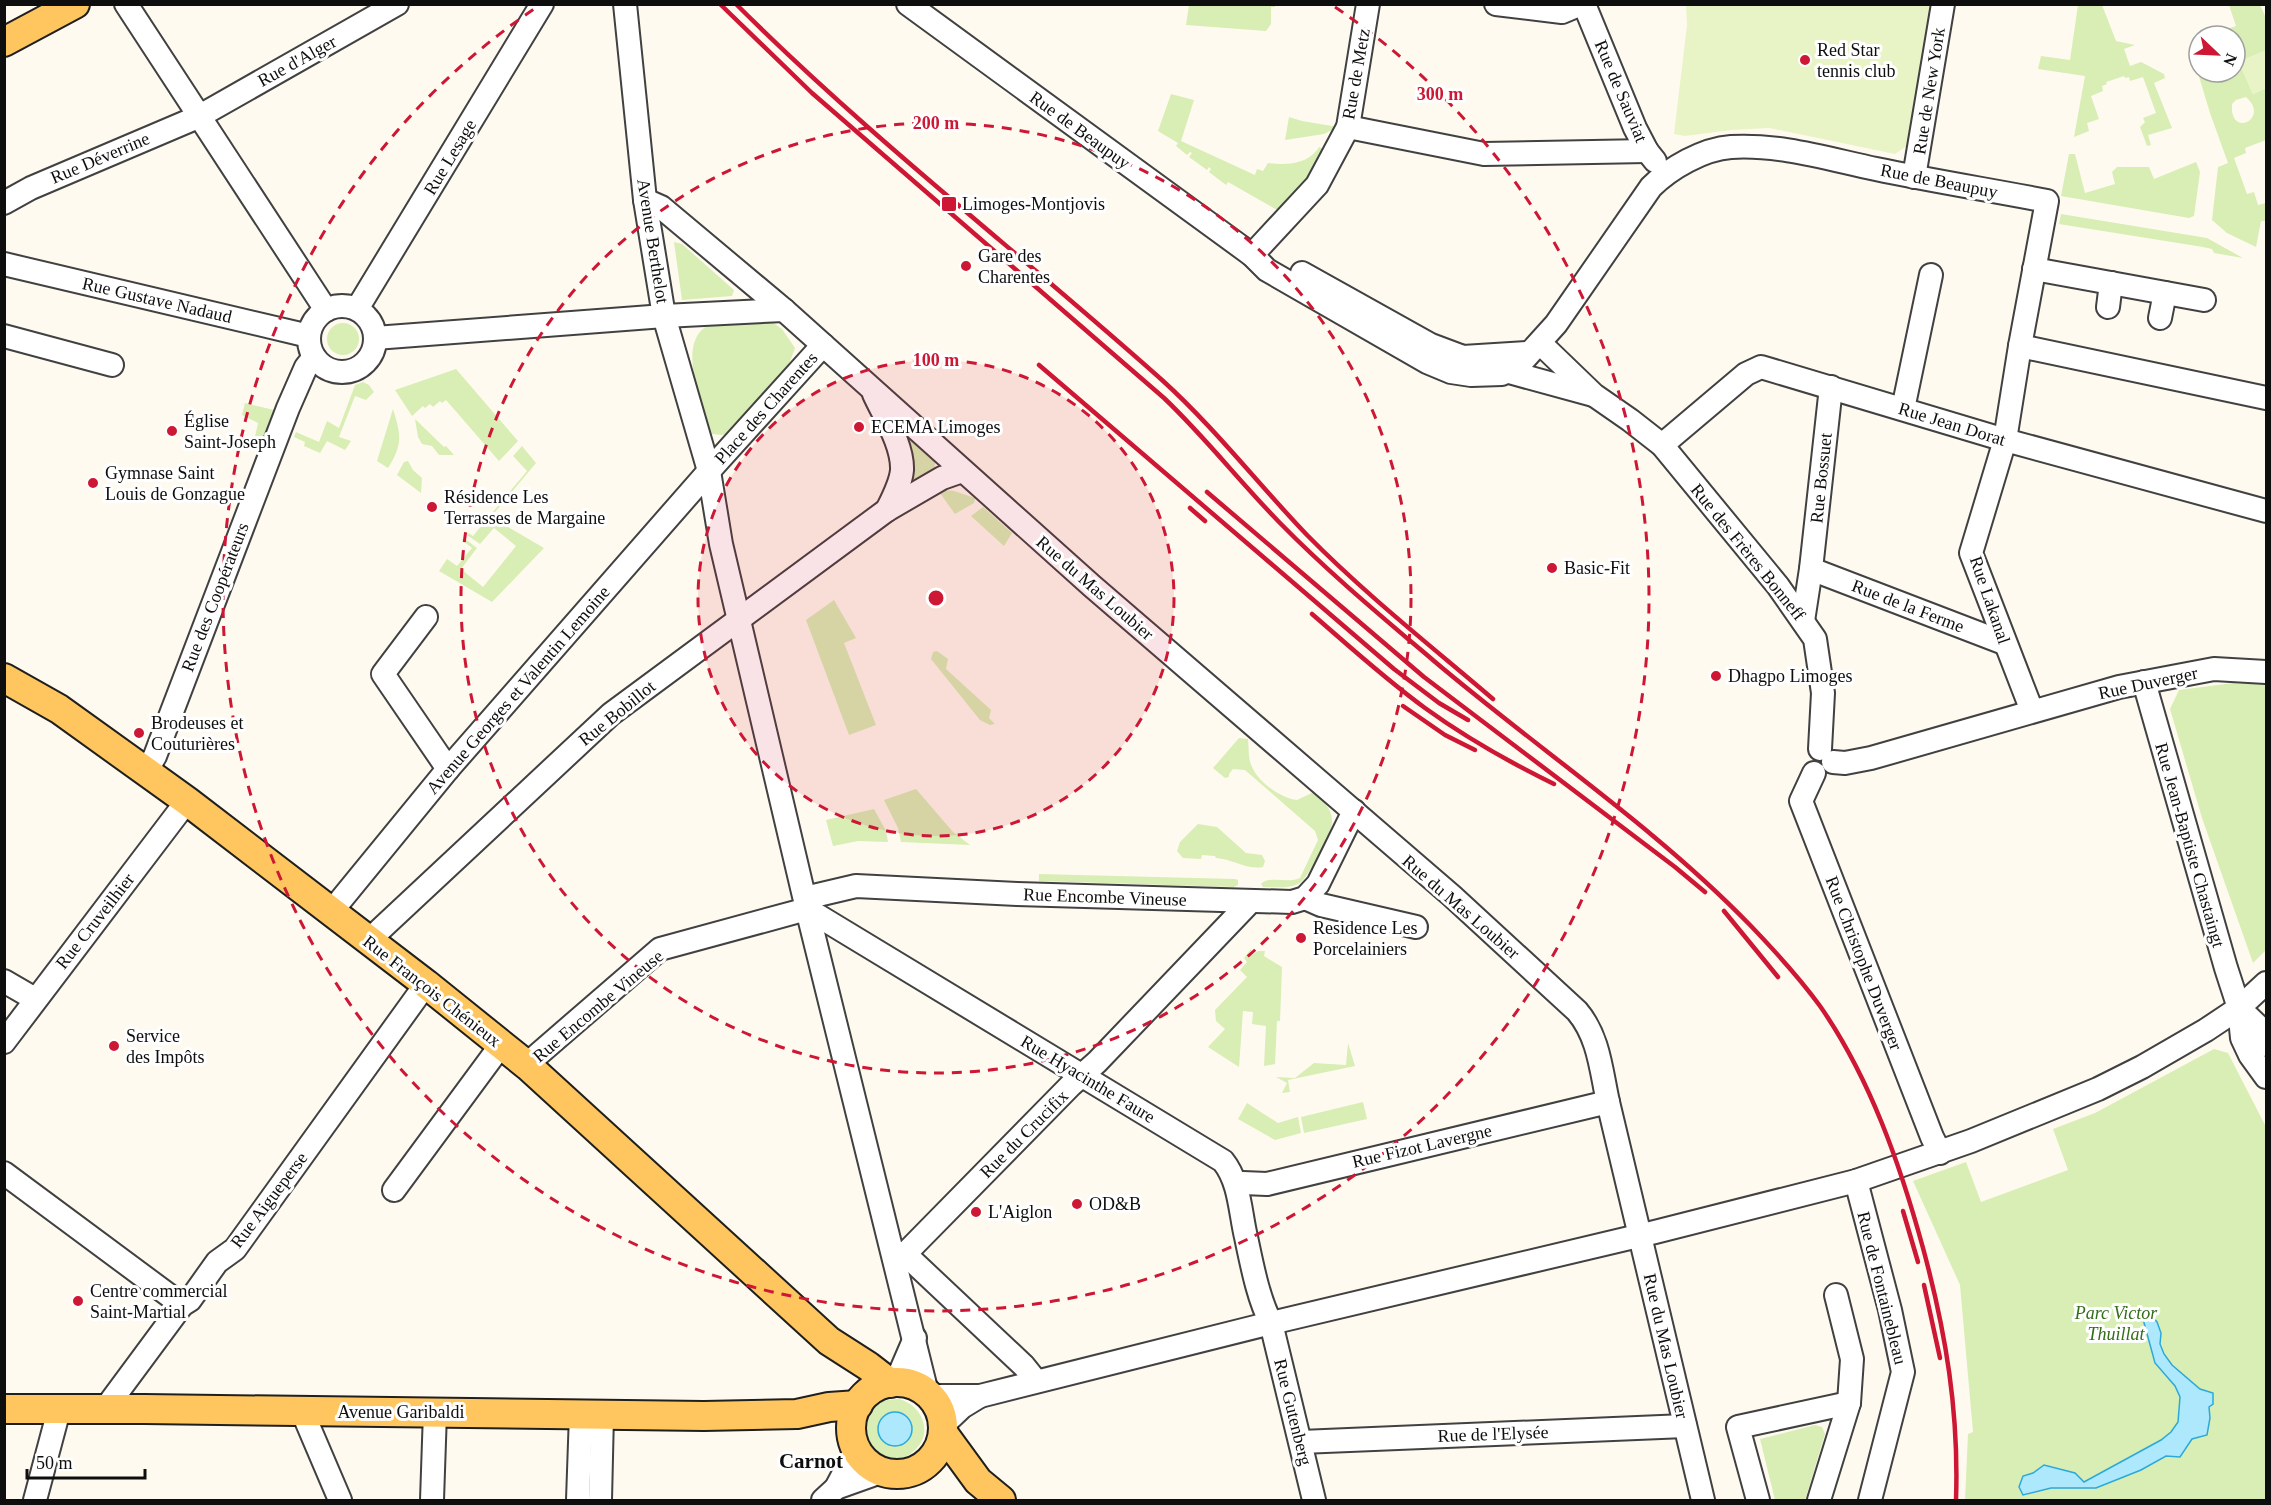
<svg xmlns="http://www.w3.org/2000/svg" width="2271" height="1505" viewBox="0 0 2271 1505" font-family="Georgia,serif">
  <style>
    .green { fill: #d8eeb4; fill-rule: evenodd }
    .pitch { fill: #e9f4c6 }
    .water { fill: #ade8fc; stroke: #2ca9db; stroke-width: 1.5 }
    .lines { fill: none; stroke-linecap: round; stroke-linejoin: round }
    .minor-casing { stroke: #414141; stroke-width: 26 }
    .major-casing { stroke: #1f1f1f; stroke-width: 32 }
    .minor { stroke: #fff; stroke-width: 22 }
    .major { stroke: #ffc65f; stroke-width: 28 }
    .rail { stroke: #cd1734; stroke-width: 4.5 }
    .ring { fill: none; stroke: #cd1734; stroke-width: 3; stroke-dasharray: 10 8 }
    .poi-dot { fill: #cd1734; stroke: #fff; stroke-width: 2 }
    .labels { text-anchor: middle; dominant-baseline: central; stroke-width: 6; stroke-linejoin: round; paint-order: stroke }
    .poi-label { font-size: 18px; fill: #0e0e0e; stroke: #fff; text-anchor: start }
    .street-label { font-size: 18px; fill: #0e0e0e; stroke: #fff }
    .park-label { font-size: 18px; font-style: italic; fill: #326d17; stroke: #fff }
    .quarter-label { font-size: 21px; font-weight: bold; fill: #0e0e0e; stroke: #fff }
    .centre { fill: #cd1734; stroke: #fff; stroke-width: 3 }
    .ring-label { font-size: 18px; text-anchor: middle; font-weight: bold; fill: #cd1734; stroke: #fff; stroke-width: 6; stroke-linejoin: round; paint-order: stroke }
  </style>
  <rect width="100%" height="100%" fill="#fffaef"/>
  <g class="green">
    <path d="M1189,5L1275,4V7H1271V24L1266,31L1186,25Z"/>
    <path d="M2078,5H2102L2116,41L2135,45L2124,49L2130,66L2141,62L2164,74L2165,78L2154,83L2172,128L2148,135L2151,145L2147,146L2140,127L2145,122L2143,118L2156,113L2143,77L2130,81L2129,77L2125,78L2124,76L2106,82L2107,84L2102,86L2103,91L2091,96L2099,119L2087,123L2089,131L2074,137L2085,76L2038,69L2041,56L2070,60Z"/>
    <path d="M2229,5H2260L2266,18V50L2239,62L2253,94L2266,88V140L2245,148L2246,153L2234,158L2247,194L2254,192L2258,205L2266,203L2265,221H2261L2256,247L2227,233L2212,220L2218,167L2228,163L2210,113L2194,60L2199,58V72H2235V36H2223L2225,35L2224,30L2236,26ZM2246,97C2271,119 2229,139 2232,104L2236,100Z"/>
    <path d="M1171,94L1194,100L1181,141L1255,175L1257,169L1263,171L1268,163C1286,165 1308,165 1319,147L1326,150C1313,173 1297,191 1279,211L1228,182L1226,185L1209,172L1211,169L1209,167L1207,170L1189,157L1192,153L1190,152L1187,155L1176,146L1178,143L1158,131Z"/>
    <path d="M1289,117L1302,121L1338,127L1324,134L1285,140Z"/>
    <path d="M2069,154H2075L2085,193L2115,184L2112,172L2117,167H2149L2154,179L2196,162L2200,172L2194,216L2189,218L2061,196Z"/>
    <path d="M2061,214L2207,238L2243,258L2214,253L2212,249L2203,247L2059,224Z"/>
    <path d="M674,242L682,244L734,290L732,296L682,300Z"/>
    <path d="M772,322L782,329L795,348L789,364L733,432L724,435L711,434L708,428C701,401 675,339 711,324C720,320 759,323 772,322Z"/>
    <circle cx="343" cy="339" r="16"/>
    <path d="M456,369L518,441L499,461L446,400L442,403L440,401L433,407L430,404L425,408L423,406L412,416L395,390Z"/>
    <path d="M363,382L369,385L374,392L366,400L355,396L339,437L351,441L345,450L327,441L320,453L304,446L305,442L294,437L296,432L319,442L327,421L339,428L355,385Z"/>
    <path d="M245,403L274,410L260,446L254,441L258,423L242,415Z"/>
    <path d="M393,409C401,435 403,444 388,468L377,461Z"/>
    <path d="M415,419L444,447L446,446L454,455H439L432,446L422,444L418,437Z"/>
    <path d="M901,426L936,458L934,469L913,483L909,481Z"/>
    <path d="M522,446L536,463L491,517L544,548L492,602L439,571L447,559L457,566L472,548L462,540L464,538L477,548L461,569L483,587L516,546L494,528L480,544L467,535L468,533L473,536L527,471L513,456Z"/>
    <path d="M408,461L413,470L422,478L421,493L397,475L404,462Z"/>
    <path d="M937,489L954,491L975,498L974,503L955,514Z"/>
    <path d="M983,507L1012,533L1004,546L971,516Z"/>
    <path d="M834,600L856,638L844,643L876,725L849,735L806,620Z"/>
    <path d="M937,651L948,659L946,669L991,710L989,718L995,724L990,725L980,720L931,659L933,652Z"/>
    <path d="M2233,683L2266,684V950L2253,963L2202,818L2170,709L2179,690Z"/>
    <path d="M1239,738L1248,739C1249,749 1248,759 1252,767C1259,783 1281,798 1297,800L1314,792C1323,801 1333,809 1332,823C1332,832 1307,879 1300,883C1289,889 1275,887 1263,887L1261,884C1270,875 1288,884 1300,878L1318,840L1315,831L1245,770L1233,769L1229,774V777L1225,778L1213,768Z"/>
    <path d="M916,789L953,832L970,845L901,842L898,828L884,800Z"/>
    <path d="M874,809L886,831L888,842L858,841L833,846L826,820Z"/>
    <path d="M1198,824L1217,827L1246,853L1262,855L1265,861L1263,867C1247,870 1232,859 1216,858L1215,856L1202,855L1201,859L1183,858L1177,851L1180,842Z"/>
    <path d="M1039,874L1235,879L1238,880V885L1234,887L1039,881Z"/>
    <path d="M1251,949L1252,955L1258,951H1265L1264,956L1282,967L1280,1021H1277L1275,1064L1264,1066L1266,1026L1252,1024L1253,1012L1243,1011L1239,1067L1208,1047L1225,1029L1216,1021L1215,1010L1247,977L1240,970L1247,962L1244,958Z"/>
    <path d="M1348,1043L1355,1066L1288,1080L1290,1092L1282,1093L1287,1083L1276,1077L1295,1078L1314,1063L1346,1065Z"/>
    <path d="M2214,1049L2228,1053L2266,1127V1500H1965L1968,1434L1973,1432L1960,1285L1913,1181L1966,1162L1981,1202L2068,1170L2053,1129L2095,1113Z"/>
    <path d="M1363,1102L1367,1119L1304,1133L1301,1117Z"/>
    <path d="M1247,1103L1278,1123L1298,1117L1301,1133L1275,1140L1238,1119Z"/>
    <path d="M899,1399C921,1405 934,1431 916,1449C877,1490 834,1398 899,1399ZM890,1412L912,1426L911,1434L901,1445L879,1422L883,1416Z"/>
    <path d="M1815,1425L1822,1427L1825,1434L1805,1500H1775L1760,1439Z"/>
  </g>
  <g class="pitch">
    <path d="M1686,5H1935L1914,141L1895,154L1769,128L1732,130L1685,136L1674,134L1687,25Z"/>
    <path d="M2266,50V88L2253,94L2239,62Z"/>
  </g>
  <g class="water">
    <path d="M2152,1316L2157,1322L2161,1333L2160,1344L2164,1354L2172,1365L2200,1389L2213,1393V1404L2209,1407L2210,1418L2207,1435L2192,1439L2180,1457L2166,1456L2141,1470L2096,1488H2051L2023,1495L2019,1487L2023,1476L2033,1473L2044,1465L2075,1473L2084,1482L2161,1440L2171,1432L2178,1422L2180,1397L2175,1386L2155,1363L2143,1319Z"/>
    <circle cx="895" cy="1429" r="17"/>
  </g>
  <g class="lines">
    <defs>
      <g id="minor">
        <path d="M126,4L326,310"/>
        <path d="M625,4L645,200L664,316L709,471L721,544L807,909L927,1393"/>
        <path d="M908,4L1252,255L1267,270L1427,362L1451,372L1471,375L1502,374L1520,364L1556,324L1651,187C1670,168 1703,149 1731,147C1780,144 1828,159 1876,169C1933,181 1990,190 2047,201L2020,346L2266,398"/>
        <path d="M1496,4L1562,12L1581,4"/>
        <path d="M1584,4L1635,128L1647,151L1655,161"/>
        <path d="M1348,127L1484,154L1647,151"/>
        <path d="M1914,177L1943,4"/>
        <path d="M645,200L661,207L784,310L1092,586L1452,896L1577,1011C1599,1037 1601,1070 1608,1102L1703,1500"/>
        <path d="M4,203L31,188L198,117L397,4"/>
        <path d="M1252,255L1317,185L1348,127L1368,4"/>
        <path d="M4,264L309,336"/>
        <path d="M2034,269L2204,300"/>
        <path d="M1302,273L1431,345L1463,357L1528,353"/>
        <circle cx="342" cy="339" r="33"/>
        <path d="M2108,307L2111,283"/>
        <path d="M357,309L542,4"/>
        <path d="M2160,318L2165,293"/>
        <path d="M4,336L112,365"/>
        <path d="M375,338L664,316L784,310"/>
        <path d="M1540,343L1594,395L1630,420L1662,445L1778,586L1815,639L1823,693L1820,749"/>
        <path d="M2020,346L2005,440L1971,553L2032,711"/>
        <path d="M1509,372L1593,395"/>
        <path d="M874,394C884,416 903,445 902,470C901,483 893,498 887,510"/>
        <path d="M1903,409L1931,275"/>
        <path d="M1662,445L1746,374L1761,367L2005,440L2266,511"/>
        <path d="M1811,569L2004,643"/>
        <path d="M426,617L383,674L448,769"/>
        <path d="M1803,621L1811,569L1831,387"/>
        <path d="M2144,682L2226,968L2239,1008L2242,1038L2250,1055L2266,1077"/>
        <path d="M1833,762L1845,763L1871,758L2119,687L2214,669L2266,672"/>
        <path d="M146,772L155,756L288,408L306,367L314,357"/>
        <path d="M1814,773L1801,801L1932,1137L1940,1153"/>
        <path d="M805,898L856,886L1017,894L1292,902L1305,898L1318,884L1354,811"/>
        <path d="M1305,898L1321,905L1416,927"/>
        <path d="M331,912L448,769L709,471L823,345"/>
        <path d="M368,941L611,714L887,510L942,478L962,471"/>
        <path d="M4,981L35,999"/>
        <path d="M2239,1008L2259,1027L2266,1045"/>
        <path d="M4,1042L187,801"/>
        <path d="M528,1066L534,1058L660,949L807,909L1223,1161C1240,1182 1240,1212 1246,1237C1252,1265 1258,1298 1271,1323L1314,1500"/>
        <path d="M4,1173L182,1305"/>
        <path d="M1856,1181L1890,1310L1903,1372L1870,1500"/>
        <path d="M1236,1185L1243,1183L1267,1184L1608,1102"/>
        <path d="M394,1190L501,1045"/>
        <path d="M905,1254L1024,1366L1036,1381"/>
        <path d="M895,1259L905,1254L1071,1085L1097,1062L1250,902"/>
        <path d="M896,1382L915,1338"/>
        <path d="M930,1396H980L1271,1323L1655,1232L1856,1181L1971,1141L2098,1089L2142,1067L2206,1030L2239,1008L2266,983"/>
        <path d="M105,1409L182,1305L190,1300L217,1262L235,1249L426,984"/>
        <path d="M302,1411L340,1500"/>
        <path d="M943,1425L962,1407L980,1396"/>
        <path d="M1301,1442L1685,1426"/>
        <path d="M836,1488L881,1472"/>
        <path d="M35,1500L59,1410"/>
        <path d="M432,1500L435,1412"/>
        <path d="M578,1500L581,1414"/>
        <path d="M600,1500L602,1414"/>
        <path d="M823,1500L836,1488L856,1450"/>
        <path d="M1758,1500L1738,1427L1849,1403"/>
        <path d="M1819,1500L1849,1403L1852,1359L1836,1295"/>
      </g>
      <g id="major">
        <path d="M4,42L75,4"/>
        <path d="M4,678L59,709L187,801L426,984L528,1066L829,1341L868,1366L890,1383"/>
        <circle cx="897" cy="1428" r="46"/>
        <path d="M4,1409H144L704,1416L797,1414L829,1407L858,1405"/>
        <path d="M943,1433L978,1481L1001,1500"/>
      </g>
    </defs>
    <use href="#minor" class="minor-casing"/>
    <use href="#major" class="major-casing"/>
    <use href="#minor" class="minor"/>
    <use href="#major" class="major"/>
    <g class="rail">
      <path d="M720,4L812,93L1164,398C1205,437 1240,482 1280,523C1328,572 1381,616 1434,661C1539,750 1654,826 1750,925C1775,951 1799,977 1820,1006C1870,1078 1900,1164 1923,1248C1946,1333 1959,1412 1956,1500"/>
      <path d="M736,4C870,138 1021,254 1162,380C1215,428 1258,484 1307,535C1365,594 1431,646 1493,699"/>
      <path d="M1039,365L1394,669L1439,703L1468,720"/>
      <path d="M1207,492L1424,677L1675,867L1705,892"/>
      <path d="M1190,508L1205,521"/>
      <path d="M1312,614C1349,646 1385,679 1425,708C1465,737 1509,762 1554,784"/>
      <path d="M1403,706L1445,735L1475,750"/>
      <path d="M1724,911L1778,977"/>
      <path d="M1903,1211L1918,1262"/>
      <path d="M1924,1285L1940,1358"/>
    </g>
  </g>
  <circle cx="936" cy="598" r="238" fill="#cd1734" fill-opacity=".12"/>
  <g class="ring">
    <circle cx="936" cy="598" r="238"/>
    <circle cx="936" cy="598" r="475"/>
    <path d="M1335 7A713 713 0 1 1 537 7"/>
  </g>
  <g class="poi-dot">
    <circle cx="1805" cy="60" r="6"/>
    <rect x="941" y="196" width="16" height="16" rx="3"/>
    <circle cx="966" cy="266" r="6"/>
    <circle cx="859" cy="427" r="6"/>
    <circle cx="172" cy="431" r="6"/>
    <circle cx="93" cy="483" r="6"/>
    <circle cx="432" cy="507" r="6"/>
    <circle cx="1552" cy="568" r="6"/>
    <circle cx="1716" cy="676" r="6"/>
    <circle cx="139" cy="733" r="6"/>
    <circle cx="1301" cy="938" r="6"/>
    <circle cx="114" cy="1046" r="6"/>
    <circle cx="1077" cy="1204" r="6"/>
    <circle cx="976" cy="1212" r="6"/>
    <circle cx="78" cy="1301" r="6"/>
  </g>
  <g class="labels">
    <g class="poi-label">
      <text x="1817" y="50">Red Star<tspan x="1817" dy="21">tennis club</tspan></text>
      <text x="962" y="204">Limoges-Montjovis</text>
      <text x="978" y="256">Gare des<tspan x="978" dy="21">Charentes</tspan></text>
      <text x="184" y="421">Église<tspan x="184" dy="21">Saint-Joseph</tspan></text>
      <text x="871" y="427">ECEMA Limoges</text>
      <text x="105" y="473">Gymnase Saint<tspan x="105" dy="21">Louis de Gonzague</tspan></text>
      <text x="444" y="497">Résidence Les<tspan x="444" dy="21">Terrasses de Margaine</tspan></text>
      <text x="1564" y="568">Basic-Fit</text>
      <text x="1728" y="676">Dhagpo Limoges</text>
      <text x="151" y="723">Brodeuses et<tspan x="151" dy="21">Couturières</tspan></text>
      <text x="1313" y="928">Residence Les<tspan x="1313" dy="21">Porcelainiers</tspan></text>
      <text x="126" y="1036">Service<tspan x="126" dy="21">des Impôts</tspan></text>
      <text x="1089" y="1204">OD&amp;B</text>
      <text x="988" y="1212">L'Aiglon</text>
      <text x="90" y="1291">Centre commercial<tspan x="90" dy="21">Saint-Martial</tspan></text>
    </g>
    <g class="street-label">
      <text transform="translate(297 61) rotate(-29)">Rue d'Alger</text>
      <text transform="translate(1356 74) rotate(-80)">Rue de Metz</text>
      <text transform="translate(1621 91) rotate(67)">Rue de Sauviat</text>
      <text transform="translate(1929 91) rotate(-81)">Rue de New York</text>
      <text transform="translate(1080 130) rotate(36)">Rue de Beaupuy</text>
      <text transform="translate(450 157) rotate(-59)">Rue Lesage</text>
      <text transform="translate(100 158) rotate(-23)">Rue Déverrine</text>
      <text transform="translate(1939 181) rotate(11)">Rue de Beaupuy</text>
      <text transform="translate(653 241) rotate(81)">Avenue Berthelot</text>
      <text transform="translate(157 300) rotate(13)">Rue Gustave Nadaud</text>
      <text transform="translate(766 408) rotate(-48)">Place des Charentes</text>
      <text transform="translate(1952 424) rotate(17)">Rue Jean Dorat</text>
      <text transform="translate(1821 478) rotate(-84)">Rue Bossuet</text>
      <text transform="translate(1748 552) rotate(51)">Rue des Frères Bonneff</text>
      <text transform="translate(1095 588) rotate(41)">Rue du Mas Loubier</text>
      <text transform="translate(215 597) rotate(-69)">Rue des Coopérateurs</text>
      <text transform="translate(1990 600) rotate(71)">Rue Lakanal</text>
      <text transform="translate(1908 606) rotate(21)">Rue de la Ferme</text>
      <text transform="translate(2148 683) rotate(-12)">Rue Duverger</text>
      <text transform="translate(518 690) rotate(-49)">Avenue Georges et Valentin Lemoine</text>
      <text transform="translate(617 713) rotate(-39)">Rue Bobillot</text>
      <text transform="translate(2190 845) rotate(74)">Rue Jean-Baptiste Chastaingt</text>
      <text transform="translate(1105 897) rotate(2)">Rue Encombe Vineuse</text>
      <text transform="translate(1461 907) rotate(41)">Rue du Mas Loubier</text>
      <text transform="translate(95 921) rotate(-52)">Rue Cruveilhier</text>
      <text transform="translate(1864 963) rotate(69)">Rue Christophe Duverger</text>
      <text transform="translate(432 991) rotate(38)">Rue François Chénieux</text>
      <text transform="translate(598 1006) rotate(-40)">Rue Encombe Vineuse</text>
      <text transform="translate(1088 1079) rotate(31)">Rue Hyacinthe Faure</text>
      <text transform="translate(1024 1134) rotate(-45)">Rue du Crucifix</text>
      <text transform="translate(1422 1146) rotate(-13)">Rue Fizot Lavergne</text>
      <text transform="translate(269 1200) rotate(-53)">Rue Aigueperse</text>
      <text transform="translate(1882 1288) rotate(76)">Rue de Fontainebleau</text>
      <text transform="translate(1666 1346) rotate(77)">Rue du Mas Loubier</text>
      <text x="401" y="1412">Avenue Garibaldi</text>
      <text transform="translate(1293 1412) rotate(76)">Rue Gutenberg</text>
      <text transform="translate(1493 1434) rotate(-2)">Rue de l'Elysée</text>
    </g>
    <g class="park-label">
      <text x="2116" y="1313">Parc Victor<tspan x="2116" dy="21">Thuillat</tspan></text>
    </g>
    <g class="quarter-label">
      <text x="811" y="1461">Carnot</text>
    </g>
  </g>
  <circle cx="936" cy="598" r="9" class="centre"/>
  <g class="ring-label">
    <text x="1440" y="100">300 m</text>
    <text x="936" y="129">200 m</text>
    <text x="936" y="366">100 m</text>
  </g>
  <rect width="2271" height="1505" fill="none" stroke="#0e0e0e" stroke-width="12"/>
  <g transform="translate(2217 54) rotate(113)"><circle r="28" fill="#ffffff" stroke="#9f9f9f" stroke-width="1.5"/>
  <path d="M0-4.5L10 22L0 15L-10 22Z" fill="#cd1734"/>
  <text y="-9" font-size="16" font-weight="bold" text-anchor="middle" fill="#0e0e0e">N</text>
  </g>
  <path d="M27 1469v9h118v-9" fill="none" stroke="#0e0e0e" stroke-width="3"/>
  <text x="36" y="1469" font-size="18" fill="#0e0e0e" stroke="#ffffff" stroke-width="4.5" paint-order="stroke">50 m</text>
</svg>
